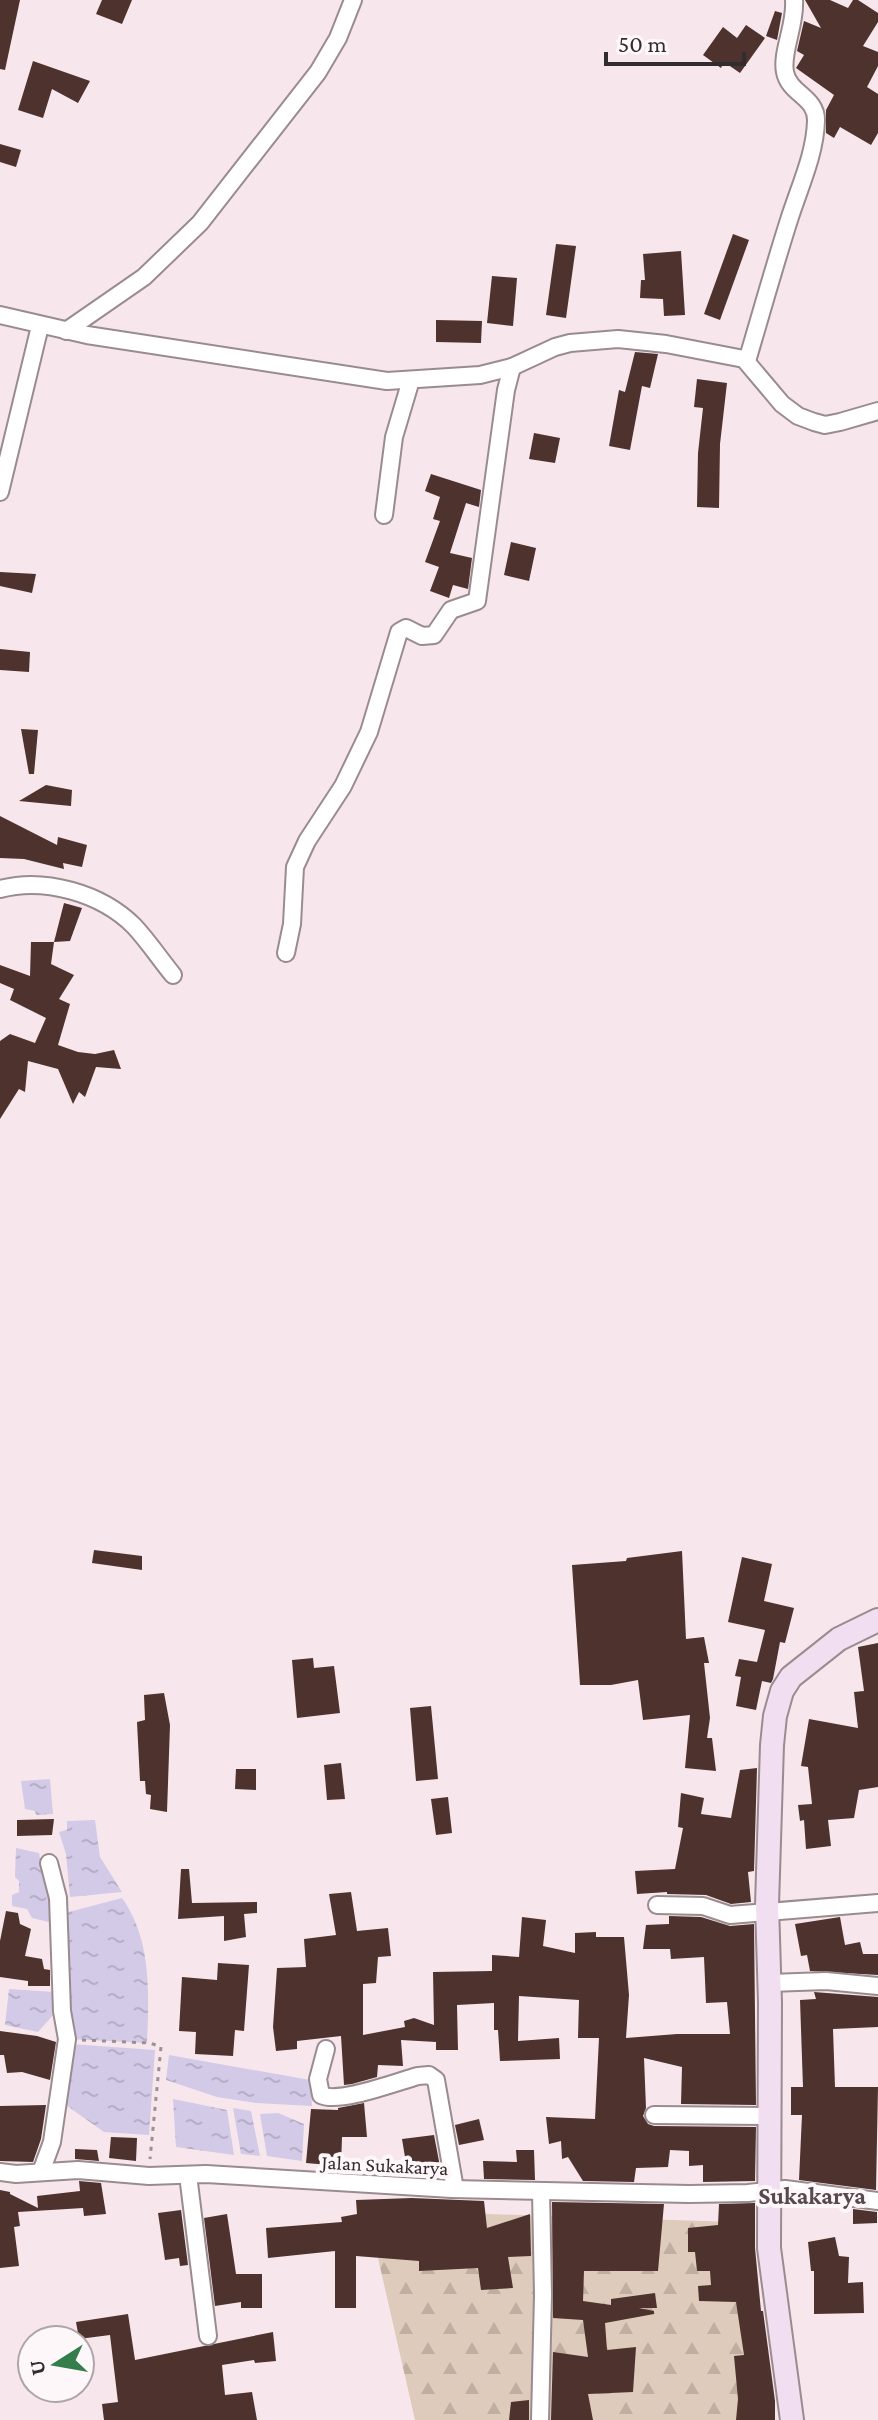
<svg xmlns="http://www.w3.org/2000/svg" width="878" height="2420" viewBox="0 0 878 2420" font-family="'Crimson Pro',serif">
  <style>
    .forest { fill: url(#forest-firs) }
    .water { fill: url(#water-ripples) }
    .building { fill: #4d322d }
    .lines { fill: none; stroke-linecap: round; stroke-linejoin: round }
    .minor-casing { stroke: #9a8b8f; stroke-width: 20 }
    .secondary-casing { stroke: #9a8b8f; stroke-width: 26 }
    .path { stroke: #9a8f93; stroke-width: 3; stroke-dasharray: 4 6; stroke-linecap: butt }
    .minor { stroke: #fff; stroke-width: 16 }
    .secondary { stroke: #f1def0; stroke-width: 22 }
    .labels { text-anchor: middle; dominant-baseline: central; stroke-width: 8; stroke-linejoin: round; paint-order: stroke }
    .street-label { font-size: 20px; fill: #322c2e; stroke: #fef7f9 }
    .quarter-label { font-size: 24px; font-weight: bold; fill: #574a4e; stroke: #fef7f9 }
  </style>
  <defs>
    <pattern id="forest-firs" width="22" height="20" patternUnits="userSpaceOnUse" patternTransform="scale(2)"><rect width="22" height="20" fill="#dfcbbb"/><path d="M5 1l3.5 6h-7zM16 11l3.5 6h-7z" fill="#c0aea1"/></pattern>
    <pattern id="water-ripples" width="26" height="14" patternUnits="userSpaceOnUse" patternTransform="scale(2)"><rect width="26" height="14" fill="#d2cae7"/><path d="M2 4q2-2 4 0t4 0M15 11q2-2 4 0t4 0" fill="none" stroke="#b5aec6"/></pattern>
  </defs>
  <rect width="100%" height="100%" fill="#f7e7ec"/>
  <path class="forest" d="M367,2210L733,2222L764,2420H415Z"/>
  <g class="water">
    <path d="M50,1779L53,1814L36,1815L35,1811L25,1809L21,1781Z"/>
    <path d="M95,1820L100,1857L122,1892L70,1897L66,1854L59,1832L67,1830V1821Z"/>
    <path d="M16,1848L39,1853L45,1886L54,1899L53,1923L32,1918L27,1909L12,1906V1895L19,1892V1881L15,1877Z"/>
    <path d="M122,1898C152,1940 149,1994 147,2043L69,2039L65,1913Z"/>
    <path d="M9,1989L54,1992V2014L38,2032L5,2025Z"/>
    <path d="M71,2044L155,2050L149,2135L104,2132L63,2103Z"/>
    <path d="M169,2055L310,2080L312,2106L256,2103L217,2097L166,2080Z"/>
    <path d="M173,2099L227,2110L234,2155L176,2147Z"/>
    <path d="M233,2108L251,2111L260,2156L241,2154Z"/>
    <path d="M278,2113L304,2124L302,2161L267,2156L260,2114Z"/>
  </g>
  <g class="building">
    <path d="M0,0H20L5,70L0,69Z"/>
    <path d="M102,0H132L122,24L96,14Z"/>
    <path d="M805,0H830L848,8L853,0H858L878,13V22L863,46L878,52V66L867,87L878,94V133L871,145L840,127L834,138L826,133V110L834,95L796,68L804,55L797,51L804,21L821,28Z"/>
    <path d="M775,11L782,13L777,40L766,36Z"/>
    <path d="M746,25L765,38L740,73L724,62L721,68L703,55L723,27L737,38Z"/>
    <path d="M33,61L90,81L78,103L52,89L43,118L18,110Z"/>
    <path d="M0,144L21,150L16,167L0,162Z"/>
    <path d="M733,234L749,240L720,320L704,314Z"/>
    <path d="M556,244L576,246L566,318L546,315Z"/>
    <path d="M681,251L685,315L664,316L663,299L640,298L641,280H645L643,254Z"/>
    <path d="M492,276L517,278L513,326L487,323Z"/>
    <path d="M436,320L482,321L481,343L436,342Z"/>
    <path d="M635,352L658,354L650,388L642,386L630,450L609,446L619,390L625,392Z"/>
    <path d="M697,379L727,383L720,444L719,508L697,507L698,453L703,408L694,407Z"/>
    <path d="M534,433L560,438L555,463L529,459Z"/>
    <path d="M431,474L481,490L479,507L466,503L450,553L472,558L468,589L453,585L449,598L430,591L439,567L425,562L440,521L433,519L440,497L425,491Z"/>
    <path d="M511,542L536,548L529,581L504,575Z"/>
    <path d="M0,572L36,574L32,593L0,586Z"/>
    <path d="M0,649L30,652L29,672L0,670Z"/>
    <path d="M21,729L38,730L34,774H29Z"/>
    <path d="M46,785L72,790L71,806L19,801Z"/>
    <path d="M0,816L57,845L58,837L87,845L82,867L63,863L64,869L24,859L0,858Z"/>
    <path d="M64,903L82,908L70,941L54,942Z"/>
    <path d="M31,942H54L51,964L74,975L59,999L70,1004L58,1045L78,1052L95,1054L114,1050L121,1069L96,1067L85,1097L79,1092L73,1104L58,1069L28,1061L25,1092L19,1089L0,1119V1041L10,1034L35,1043L46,1018L10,1000L14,989L0,983V965L30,976Z"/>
    <path d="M94,1550L142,1556V1570L92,1563Z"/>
    <path d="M682,1551L686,1639L704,1637L709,1663H704L710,1718L707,1738H712L716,1771L685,1768L690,1715L643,1720L638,1680L611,1685H580L572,1565L626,1561L627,1558Z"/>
    <path d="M742,1557L772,1564L764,1601L794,1608L785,1643L780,1642L773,1679L771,1683L762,1681L756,1710L736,1706L741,1677L735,1676L739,1659L757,1662L765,1630L728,1622Z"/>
    <path d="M878,1643V1787L859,1790L854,1818L828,1820L831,1846L806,1849L804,1820L800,1821L798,1805L812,1804L808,1767L801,1766L809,1719L858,1728L854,1692L864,1691L858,1647Z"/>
    <path d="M313,1658L314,1668L334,1666L340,1713L297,1718L292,1660Z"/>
    <path d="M164,1693L170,1725L167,1812L150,1809L151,1795L146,1794L145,1781H140L137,1722L145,1720L144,1695Z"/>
    <path d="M431,1706L438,1779L416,1781L410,1708Z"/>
    <path d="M341,1763L345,1799L327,1800L324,1765Z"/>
    <path d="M757,1768L754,1871L748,1872L751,1902L731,1904L706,1895L667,1894V1892L637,1894L635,1871L675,1869L683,1828L678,1827L681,1793L704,1798L701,1814L731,1818L740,1770Z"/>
    <path d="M236,1769H256V1790L235,1789Z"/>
    <path d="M448,1797L452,1833L436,1835L431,1799Z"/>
    <path d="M54,1819L52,1835L17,1836V1820Z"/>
    <path d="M181,1869H189L192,1903L257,1902V1913L244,1914L246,1937L224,1941V1916L178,1919Z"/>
    <path d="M351,1892L357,1931L388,1928L391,1956L378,1957L376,1983L363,1984V2035L405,2027L404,2021L414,2018L434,2025L433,1972L492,1971V1955L519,1957L522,1917L546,1920L543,1946L575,1953V1933L596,1932V1937H624L629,1995L626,2038L677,2034H730L727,2002L706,2003L704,1957L671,1959L670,1949H643L646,1925L669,1924V1916L701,1917L730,1926L754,1924L756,2105L681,2104L682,2067L644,2058L646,2108L643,2116L648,2124L654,2126L756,2127L755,2181L703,2182V2165L689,2166V2151L670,2150L668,2167L636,2168L634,2182L583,2181L568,2157L562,2159L561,2141L549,2144L546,2117L595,2119L599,2038H578L579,2000L519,1996L518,2041L559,2038L560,2059L500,2061L498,2030H494V2003L457,2005L458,2050H436V2042L401,2040L403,2066L378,2065L377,2077L352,2084L344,2085L341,2036L297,2041V2049L276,2051L273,2027L277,1968L306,1967L304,1939L336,1935L329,1894Z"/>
    <path d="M6,1911L18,1913L20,1924L31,1929L25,1956L42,1959L44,1969L50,1970V1986H28V1981L0,1977V1941Z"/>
    <path d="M840,1917L845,1945L860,1942L863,1954H878V1975L810,1971L807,1955L801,1956L795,1924Z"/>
    <path d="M218,1963L249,1965L244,2031L235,2030L233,2056L195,2054L196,2032L179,2031L182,1977L217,1980Z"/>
    <path d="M814,1992L878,1997V2027L833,2029L835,2087H878L876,2190L799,2180L802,2115H791V2087H803L800,2000L816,1999Z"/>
    <path d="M0,2031L37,2036L56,2042L50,2080L22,2072L7,2073L4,2055H0Z"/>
    <path d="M364,2103L367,2137H342L341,2166L306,2163L311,2109L338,2110V2108Z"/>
    <path d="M46,2105L41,2139L33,2162L0,2161V2106Z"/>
    <path d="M479,2119L484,2140L459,2145L455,2125Z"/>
    <path d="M434,2135L442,2177L408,2175L402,2139Z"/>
    <path d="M111,2137L137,2138L136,2161L109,2158Z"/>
    <path d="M75,2149L97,2150L99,2161L75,2159Z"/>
    <path d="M516,2150H534L535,2180L484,2179L483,2161L517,2162Z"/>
    <path d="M79,2181L101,2183L106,2214L84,2216L83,2208L18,2212L20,2226L14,2227L19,2266L0,2268V2190L10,2192V2194L38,2208L37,2196L80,2191Z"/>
    <path d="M412,2198L484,2201L487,2228L530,2214L531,2256L508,2257L513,2288L481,2290L478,2268L419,2271V2261L356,2256V2308H335V2251L268,2258L266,2228L342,2222L341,2217L357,2214L356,2200Z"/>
    <path d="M552,2202L664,2204L658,2271H584L583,2301L611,2305V2299L655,2293L657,2308H639L654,2311V2314L605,2323L607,2350L636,2347L633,2392L588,2394L593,2420H551L553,2352L588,2357L583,2320L553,2318Z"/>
    <path d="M755,2203V2248L761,2311H763L775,2401V2420H736L738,2399L734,2356L744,2355L736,2302L699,2301L698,2286L711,2285L710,2271H697L695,2252H688V2228L718,2225L719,2204Z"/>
    <path d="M853,2209L877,2212V2223L853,2224Z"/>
    <path d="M181,2210L188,2265L180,2266L179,2258L165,2260L158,2213Z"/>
    <path d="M227,2214L236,2274H262V2308H241V2302L215,2306L204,2218Z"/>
    <path d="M835,2237L839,2256L849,2257L848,2283L863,2282L864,2313L814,2314V2271H811L808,2242Z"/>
    <path d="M128,2314L135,2360L273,2332L276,2361L255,2363L254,2360L222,2365L225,2395L252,2392L257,2420H104L102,2404L118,2402L110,2335L79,2339L76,2322Z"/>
    <path d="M529,2400V2420H509L511,2402Z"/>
  </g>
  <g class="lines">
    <defs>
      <g id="minor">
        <path d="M0,315L87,335L387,381L480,375L512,367L555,347L570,343L618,339L666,344L744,359L782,404L798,416L814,422L825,425L840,422L878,411"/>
        <path d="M66,331L144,277L200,223L318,72L338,38L353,0"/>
        <path d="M747,361C761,314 774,267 789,220C799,188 815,155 816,121C817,97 789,94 785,72C781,52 796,25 794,0"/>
        <path d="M0,492L40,326"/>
        <path d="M384,515L394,437L411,380"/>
        <path d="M0,889C44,877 101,893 134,926C148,941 160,959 173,975"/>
        <path d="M286,953L292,924L295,867L307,841L343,786L369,732L399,632L406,628L422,636L434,635L451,610L477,601L506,390L512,367"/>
        <path d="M657,1905L703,1906L730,1915L878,1903"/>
        <path d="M770,1983L826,1981L878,1986"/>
        <path d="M326,2049L318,2079L321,2095C339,2104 396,2082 418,2076L429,2075L436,2080L455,2189"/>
        <path d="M654,2115L770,2116"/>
        <path d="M0,2172L16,2174L78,2170L149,2176L206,2174L452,2189L689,2194L748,2193L785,2189L878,2201"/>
        <path d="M41,2172L52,2142L67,2039L62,2011L58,1898L49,1863"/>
        <path d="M188,2175L208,2336"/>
        <path d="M540,2420L543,2295L541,2191"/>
      </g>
      <path id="secondary" d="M792,2420L769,2248L770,2003L767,1905L772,1745L775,1716L782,1691L791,1677L839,1639L878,1620"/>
    </defs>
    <use href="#minor" class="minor-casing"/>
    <use href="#secondary" class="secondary-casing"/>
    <path class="path" d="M82,2040L150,2043L161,2047L150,2159"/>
    <use href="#minor" class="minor"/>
    <use href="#secondary" class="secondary"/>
  </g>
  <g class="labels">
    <g class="street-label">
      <text transform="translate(385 2165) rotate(3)">Jalan Sukakarya</text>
    </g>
    <g class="quarter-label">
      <text x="812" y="2195">Sukakarya</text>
    </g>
  </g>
  <g transform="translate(56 2364) rotate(259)"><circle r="38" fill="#fef7f9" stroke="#aca6a8" stroke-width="2"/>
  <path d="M0-6L14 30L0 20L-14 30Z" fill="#347e4c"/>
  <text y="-12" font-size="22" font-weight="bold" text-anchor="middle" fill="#322c2e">U</text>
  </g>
  <path d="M606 52v12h138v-12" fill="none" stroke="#322c2e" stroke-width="4"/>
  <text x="618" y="52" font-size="24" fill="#322c2e" stroke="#fef7f9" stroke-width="6" paint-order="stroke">50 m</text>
</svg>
